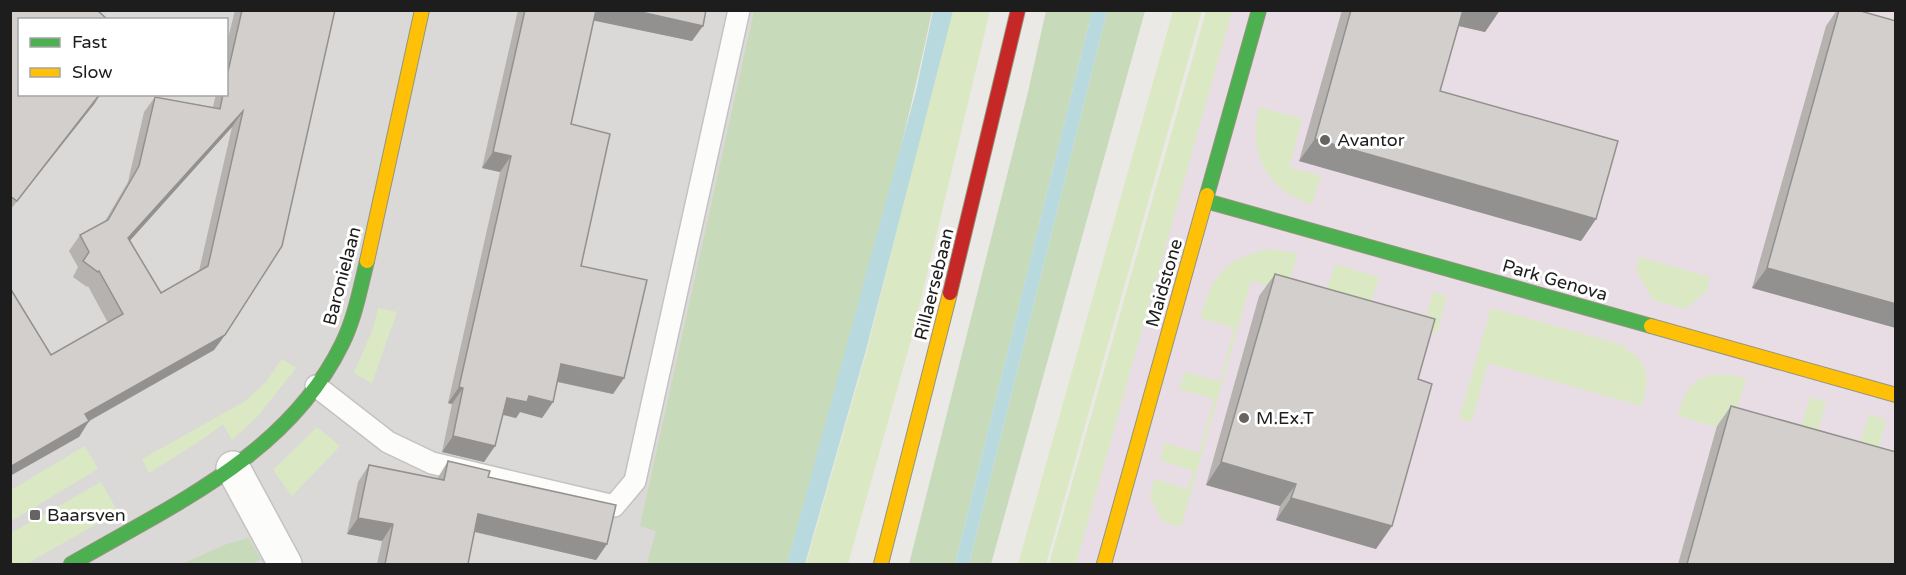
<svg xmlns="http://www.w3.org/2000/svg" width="1906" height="575" viewBox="0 0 1906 575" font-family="'Varela Round',sans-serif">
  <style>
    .residential { fill: #dad9d7; fill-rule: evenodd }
    .industrial { fill: #e9dde5 }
    .grass { fill: #dae9c3 }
    .forest { fill: #c7daba }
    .water { fill: #b8dadf }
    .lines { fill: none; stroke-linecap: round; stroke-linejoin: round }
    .lane-casing { stroke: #c4c3c1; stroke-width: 24 }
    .street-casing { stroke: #c4c3c1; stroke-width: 36 }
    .fast-casing { stroke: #95957d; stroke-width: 16 }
    .slow-casing { stroke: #95957d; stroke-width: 16 }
    .jam-casing { stroke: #95957d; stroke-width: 16 }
    .lane { stroke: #fcfcfb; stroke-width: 21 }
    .street { stroke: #fcfcfb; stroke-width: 33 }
    .fast { stroke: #4caf50; stroke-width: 14 }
    .slow { stroke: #ffc107; stroke-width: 14 }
    .jam { stroke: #c62828; stroke-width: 14 }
    .wall { fill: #b5b2af; fill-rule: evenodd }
    .shaded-wall { fill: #93918f }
    .building { fill: #d2cfcc; stroke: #93918f; stroke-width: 1.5; fill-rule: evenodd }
    .poi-dot { fill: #656463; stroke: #fff; stroke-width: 2 }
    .labels { text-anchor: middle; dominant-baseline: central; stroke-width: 6; stroke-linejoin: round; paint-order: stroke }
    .poi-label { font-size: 18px; fill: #1d1d1d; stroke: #fff; text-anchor: start }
    .street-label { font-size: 18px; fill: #1d1d1d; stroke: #fff }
  </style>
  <rect width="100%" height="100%" fill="#ebe9e5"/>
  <path class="residential" d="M10,11H812L685,564H11ZM20,20H226V94H20Z"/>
  <path class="industrial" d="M1229,11H1895V564H1071Z"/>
  <g class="grass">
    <path d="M951,11H990L913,333L848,564H806L867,350Z"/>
    <path d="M1173,11H1202L1046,564H1018Z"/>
    <path d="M1206,11H1232L1076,564H1049Z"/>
    <path d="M1259,107L1302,119L1289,167L1321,176L1312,204C1265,190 1248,153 1259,107Z"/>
    <path d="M1269,249L1298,253L1287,288L1324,299L1335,264L1379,277L1369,311L1423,327L1433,292L1447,296L1437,334L1251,281L1181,527L1163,522L1150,497L1154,479L1188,489L1193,471L1160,460L1165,443L1199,453L1214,399L1179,389L1185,372L1220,382L1234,328L1201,318C1211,276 1226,258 1269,249Z"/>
    <path d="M1639,257L1710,277L1707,291L1685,309L1653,300L1636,270Z"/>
    <path d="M378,308L397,312L372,383L354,373L373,329Z"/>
    <path d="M1491,308L1626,346L1625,349C1652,363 1648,381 1642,406L1488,363L1472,421L1459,419Z"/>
    <path d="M282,359L296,368L257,417L232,440L223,424L200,441L149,473L142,459L244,402L266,382Z"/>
    <path d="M1727,374L1746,379L1735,416L1799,434L1810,397L1826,402L1816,439L1858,451L1869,414L1886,420L1877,456L1895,475L1717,425L1716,427L1678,416C1683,399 1688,381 1708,376C1714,374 1721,376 1727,374Z"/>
    <path d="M317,427L340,446L292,496L273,470Z"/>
    <path d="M85,446L98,469L11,521V490Z"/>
    <path d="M101,482L118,512L26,564H11V533Z"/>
  </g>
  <g class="forest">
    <path d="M754,11H932C893,197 838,381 787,564H647L656,531L640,526Z"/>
    <path d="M1046,11H1092L955,564H909L1028,92Z"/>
    <path d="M1107,11H1145L991,564H969Z"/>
    <path d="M248,538L261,559L252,564H182L224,545Z"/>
  </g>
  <g class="water">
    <path d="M933,11H953L866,350L805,564H787L916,91Z"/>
    <path d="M1092,11H1107L969,564H955Z"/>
  </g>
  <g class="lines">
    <defs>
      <path id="lane" d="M316,386L388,442L432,463L614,506L635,481L739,10"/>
      <path id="street" d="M233,468L285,564"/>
      <g id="fast">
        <path d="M1207,195L1259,10"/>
        <path d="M1206,201L1651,326"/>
        <path d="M71,564C172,505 288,455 342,344C355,318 360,289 367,261"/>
      </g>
      <g id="slow">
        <path d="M367,261L422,10"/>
        <path d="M1651,326L1896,395"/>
        <path d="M881,564L950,293"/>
        <path d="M1104,564L1207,195"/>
      </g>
      <path id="jam" d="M950,293L1018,10"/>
    </defs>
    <use href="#lane" class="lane-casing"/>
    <use href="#street" class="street-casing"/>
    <use href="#fast" class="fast-casing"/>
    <use href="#slow" class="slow-casing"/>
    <use href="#jam" class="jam-casing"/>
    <use href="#lane" class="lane"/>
    <use href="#street" class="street"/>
    <use href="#fast" class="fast"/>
    <use href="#slow" class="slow"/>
    <use href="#jam" class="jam"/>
  </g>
  <g class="wall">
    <path d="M10,10L95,103L10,210Z"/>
    <path d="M235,10H335L225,335L214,350L89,421L79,437L51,355L108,323L88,286L87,287L73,277L78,267L69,251L80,235L105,221L128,182L144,112L155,97L213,107L216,94H226V47ZM232,127L199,271L161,293L130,240Z"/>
    <path d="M518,10H706L692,41L594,20L571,124L581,266L624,378L613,394L557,382L553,402L542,418L520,412L516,418L503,415L495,446L484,462L442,452L452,404L448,403L500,172L482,168Z"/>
    <path d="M1342,10H1500L1485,32L1459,26L1440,91L1596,219L1581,241L1299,161Z"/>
    <path d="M1837,10H1857L1896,328L1752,288L1826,26Z"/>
    <path d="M1275,274L1418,379L1376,549L1276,520L1280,506L1206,485L1259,296Z"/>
    <path d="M1731,406L1896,564H1678L1717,426Z"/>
    <path d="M448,461L488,477L607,544L596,560L474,532L468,564H377L382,541L347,534L358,482L369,465L437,479Z"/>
  </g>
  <g class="shaded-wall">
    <path d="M592,10H632L703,26L692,41L586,19Z"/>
    <path d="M1460,10H1500L1485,32L1450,24Z"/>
    <path d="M101,94L95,103L10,210L17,201Z"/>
    <path d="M243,111L232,127L118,254L128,238Z"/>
    <path d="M1315,139L1596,219L1581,241L1299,161Z"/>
    <path d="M493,152L511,156L500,172L482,168Z"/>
    <path d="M1767,268L1896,304V328L1752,288Z"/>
    <path d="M225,335L214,350L89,421L79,437L10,476V467L85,414Z"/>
    <path d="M561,364L624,378L613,394L550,380Z"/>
    <path d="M459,387L463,388L452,404L448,403Z"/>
    <path d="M529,396L553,402L542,418L520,412L516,418L496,413L507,398Z"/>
    <path d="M453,436L495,446L484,462L442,452Z"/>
    <path d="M1221,462L1296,484L1280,506L1206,485Z"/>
    <path d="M1291,498L1392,526L1376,549L1276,520Z"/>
    <path d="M478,514L607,544L596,560L467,530Z"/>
    <path d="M358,518L393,524L382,541L347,534Z"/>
  </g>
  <g class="building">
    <path d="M10,10H97L108,20H20V94H100L17,201L10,196Z"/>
    <path d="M242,10H335L282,246L225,335L85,414L89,421L10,467V288L51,355L123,314L99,271L98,272L83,261L89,252L80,235L108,220L139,166L155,97L220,109L223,94H226V80ZM243,111L208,266L161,293L128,238Z"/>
    <path d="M525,10H596L571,124L610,134L581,266L647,280L624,378L561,364L553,402L529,396L527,402L507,398L495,446L453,436L463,388L459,387L511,156L493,152Z"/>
    <path d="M632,10H706L703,26Z"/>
    <path d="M1351,10H1463L1440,91L1618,141L1596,219L1315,139Z"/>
    <path d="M1839,10H1857L1896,21V304L1767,268Z"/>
    <path d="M1275,274L1435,319L1418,379L1432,384L1392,526L1291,498L1296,484L1221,462Z"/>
    <path d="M1731,406L1896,452V564H1687Z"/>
    <path d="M448,461L490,471L488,477L616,505L607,544L478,514L468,564H385L393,524L358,518L369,465L444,480Z"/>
  </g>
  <g class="poi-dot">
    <circle cx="1325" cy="140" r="6"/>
    <circle cx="1244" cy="418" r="6"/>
    <rect x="29" y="509" width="12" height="12" rx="3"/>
  </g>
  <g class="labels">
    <g class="poi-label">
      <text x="1337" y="140">Avantor</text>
      <text x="1256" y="418">M.Ex.T</text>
      <text x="47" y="515">Baarsven</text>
    </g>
    <g class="street-label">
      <text transform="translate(342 276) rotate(-75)">Baronielaan</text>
      <text transform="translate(1555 280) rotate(16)">Park Genova</text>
      <text transform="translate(1164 283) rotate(-74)">Maidstone</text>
      <text transform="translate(934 284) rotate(-76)">Rillaersebaan</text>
    </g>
  </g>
  <rect width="1906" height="575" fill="none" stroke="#1d1d1d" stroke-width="24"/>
  <rect x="18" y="18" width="210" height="78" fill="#ffffff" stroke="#a5a5a5" stroke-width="1.5"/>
  <rect x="30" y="38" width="30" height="9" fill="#4caf50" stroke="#a5a5a5" stroke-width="1.5"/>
  <text x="72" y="48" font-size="18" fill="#1d1d1d">Fast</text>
  <rect x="30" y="68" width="30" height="9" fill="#ffc107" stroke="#a5a5a5" stroke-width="1.5"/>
  <text x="72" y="78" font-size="18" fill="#1d1d1d">Slow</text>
</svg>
